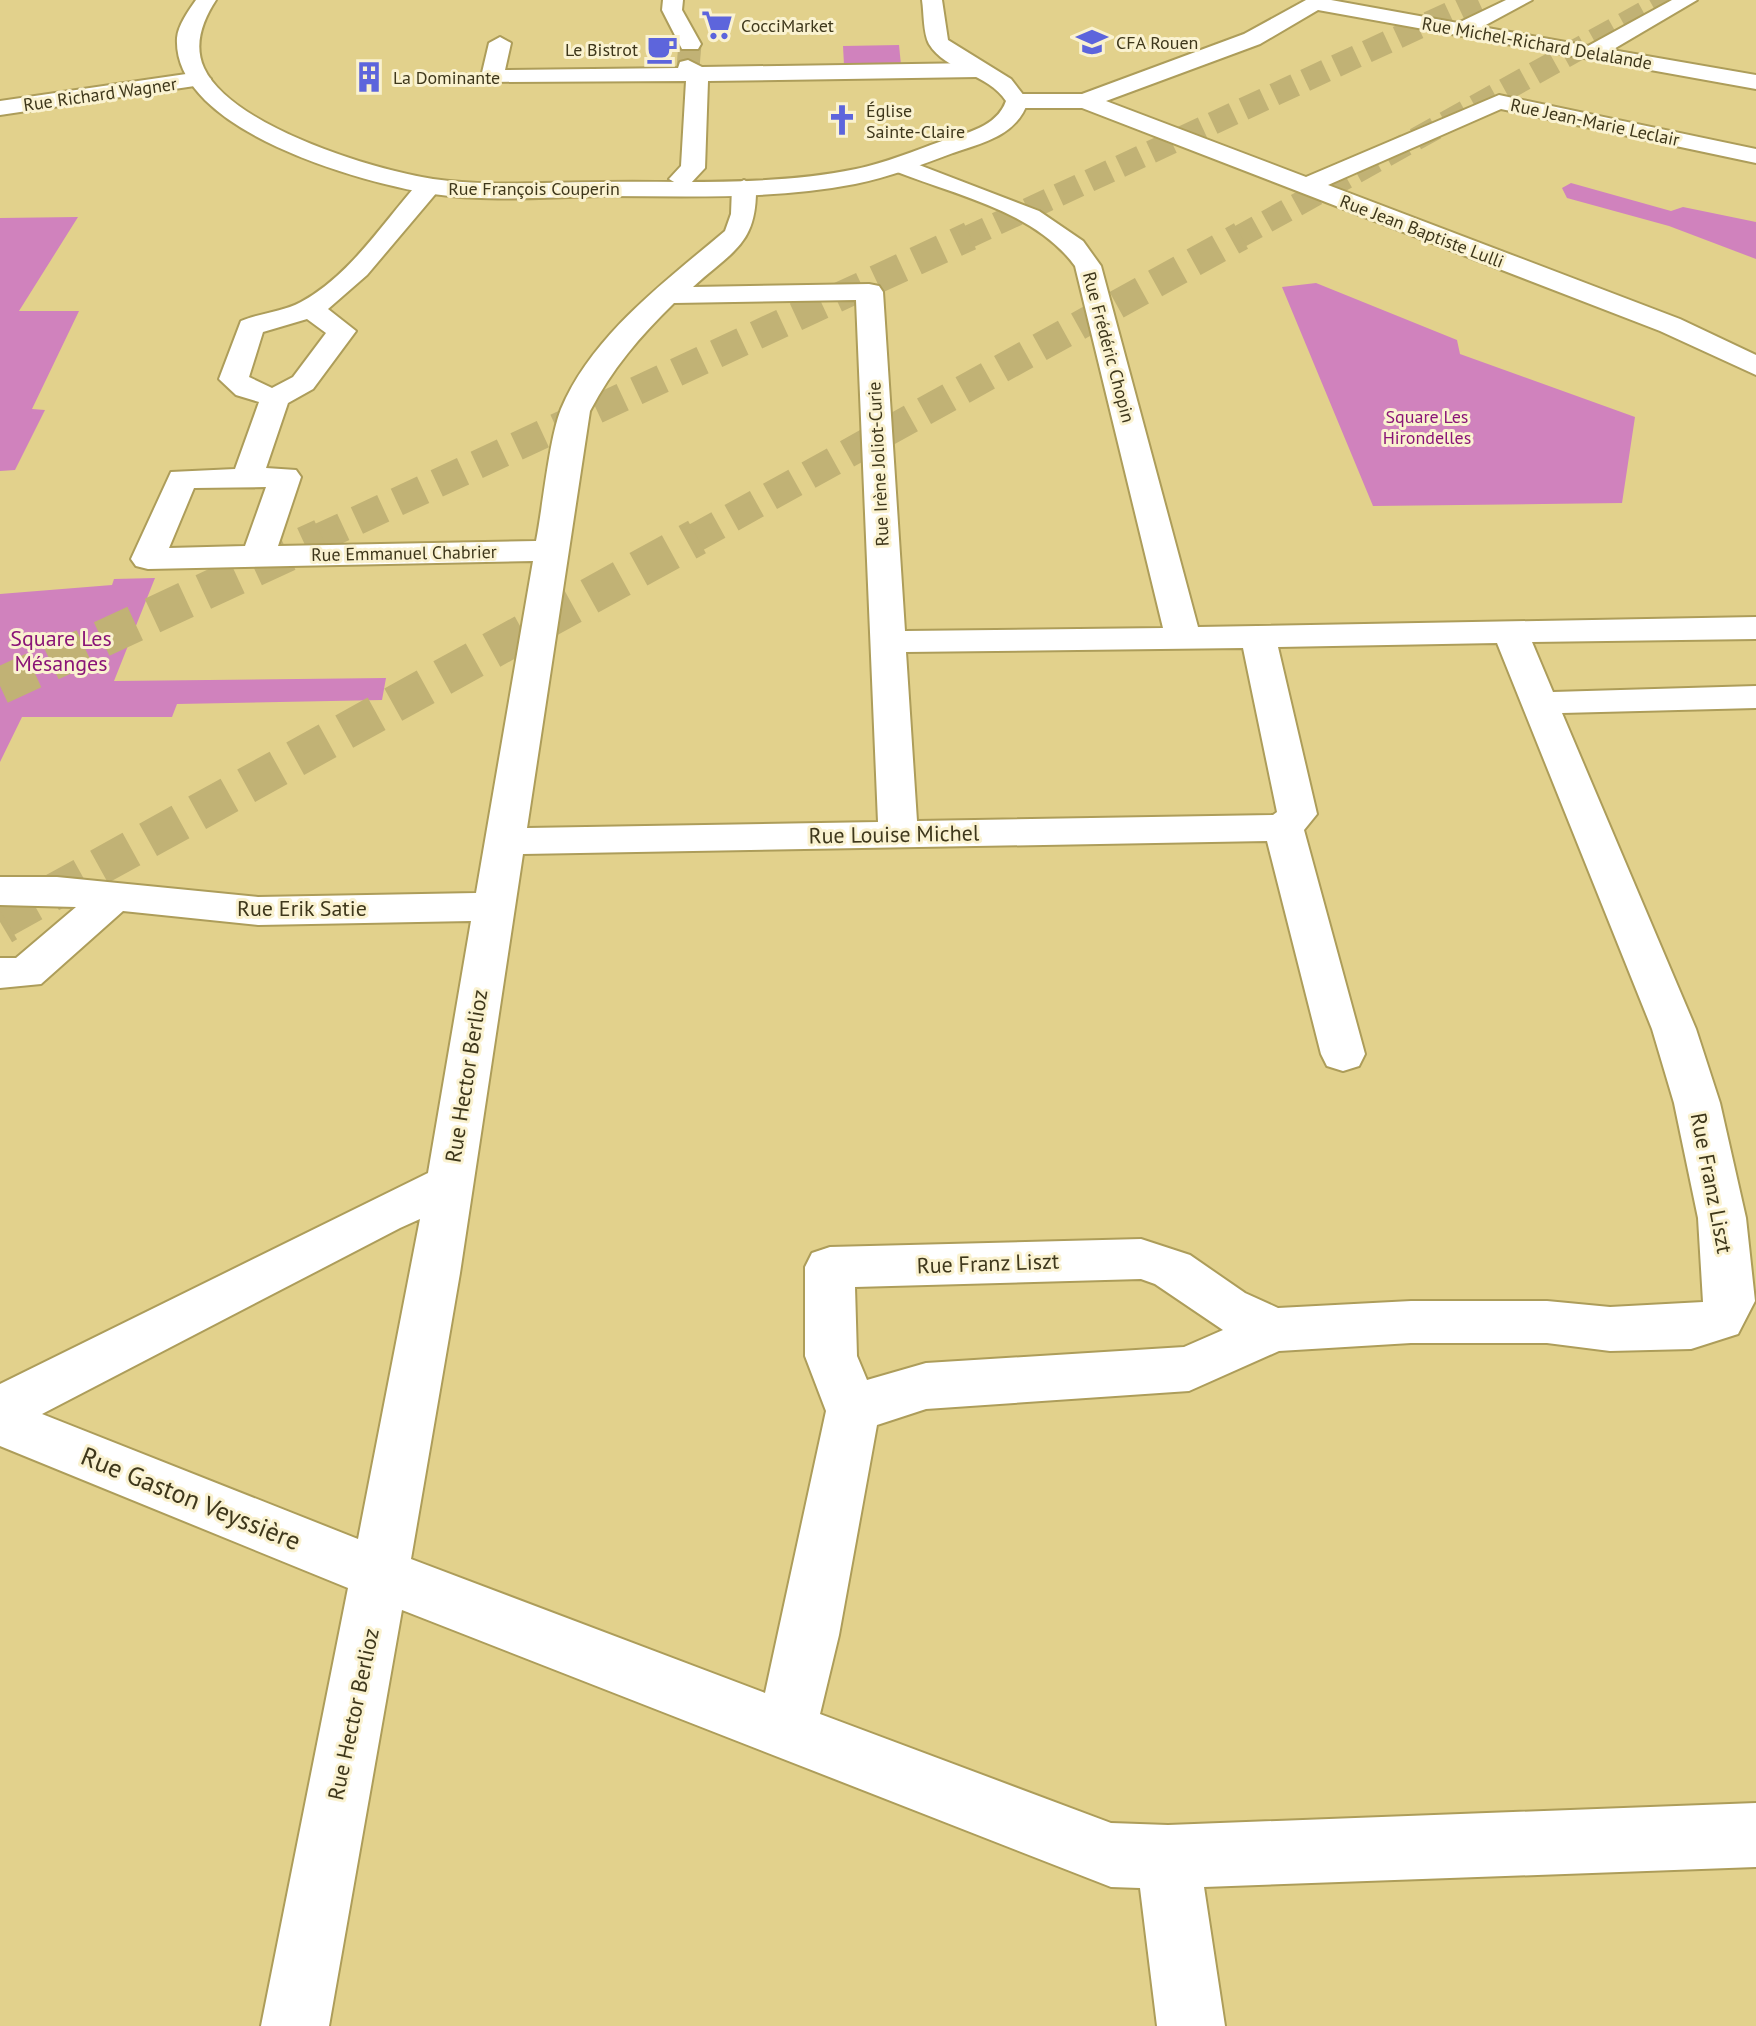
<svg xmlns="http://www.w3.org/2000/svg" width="1756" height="2026" viewBox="0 0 1756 2026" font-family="'PT Sans',sans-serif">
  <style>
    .green { fill: #d082bd }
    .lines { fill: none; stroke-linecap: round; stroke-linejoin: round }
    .street-tunnel { stroke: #c1b275; stroke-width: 23; stroke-dasharray: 23 11; stroke-linecap: butt }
    .highway-tunnel-far3 { stroke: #c1b275; stroke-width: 23; stroke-dasharray: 23 11; stroke-linecap: butt }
    .highway-tunnel-far2 { stroke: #c1b275; stroke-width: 29; stroke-dasharray: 29 15; stroke-linecap: butt }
    .highway-tunnel-far1 { stroke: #c1b275; stroke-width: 37; stroke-dasharray: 37 19; stroke-linecap: butt }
    .highway-tunnel { stroke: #c1b275; stroke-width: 47; stroke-dasharray: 47 24; stroke-linecap: butt }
    .street-casing { stroke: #ad9d5a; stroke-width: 4 }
    .secondary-casing { stroke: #ad9d5a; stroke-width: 4 }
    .street { fill: #fff; fill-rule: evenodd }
    .secondary { fill: #fff; fill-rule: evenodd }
    .labels { text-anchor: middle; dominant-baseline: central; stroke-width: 6; stroke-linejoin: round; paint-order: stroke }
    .far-poi-label { font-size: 18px; fill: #3e371b; stroke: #faf2d0; text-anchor: start }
    .far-street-label { font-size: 18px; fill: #3e371b; stroke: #faf2d0 }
    .far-park-label { font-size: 18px; fill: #8a1577; stroke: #faf2d0 }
    .park-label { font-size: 22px; fill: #8a1577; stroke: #faf2d0 }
    .street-label { font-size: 22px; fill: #3e371b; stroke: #faf2d0 }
    .near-street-label { font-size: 26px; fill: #3e371b; stroke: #faf2d0 }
  </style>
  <rect width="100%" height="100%" fill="#e2d18c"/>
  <g class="green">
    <path d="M899,45L901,65H844L843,46Z"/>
    <path d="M1571,183L1671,211L1683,207L1756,222V259L1669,226L1567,198L1562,188Z"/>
    <path d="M78,217L19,311H79L32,409L45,410L15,470L0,471V218Z"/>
    <path d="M1316,283L1457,340L1460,354L1635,417L1622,503L1373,506L1282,287Z"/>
    <path d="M155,578L114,681L386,678L382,700L177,704L172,717H22L0,762V594L112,585L114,579Z"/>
  </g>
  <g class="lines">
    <path class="street-tunnel" d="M688,67L690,44"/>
    <g class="highway-tunnel-far3">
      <path d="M966,238L1478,0"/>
      <path d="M1237,238L1667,0"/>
    </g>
    <g class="highway-tunnel-far2">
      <path d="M317,539L970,236"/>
      <path d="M693,539L1241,236"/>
    </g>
    <g class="highway-tunnel-far1">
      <path d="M0,686L322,537"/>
      <path d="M1,921L697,537"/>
    </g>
    <path class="highway-tunnel" d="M0,922L5,919"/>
    <defs>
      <g id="street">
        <path d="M663,0H683L682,10L701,44L698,49H682L662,10Z"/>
        <path d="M1306,0H1331L1458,23L1506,0H1532L1482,27L1588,46L1672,0H1697L1612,50L1756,75V89L1318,10L1260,44L1106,101L1306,177L1499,95L1756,149V163L1501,109L1328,185L1680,319L1756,355V375L1660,331L1082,108H1017L1006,101L1017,94H1082L1244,34Z"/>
        <path d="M500,37L511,43L505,70L678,68L680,62L688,60L702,67L978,63L989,70L978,77L708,81L705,168L690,184L681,186L669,179L681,166L686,81L484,82L481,77L489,43Z"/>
        <path d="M200,72L211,79L208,84L0,115V101Z"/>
        <path d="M901,158L1039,211L1083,241L1101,266L1198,627L1756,617V639L1532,642L1553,692L1756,686V708L1562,713L1696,1029L1720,1103L1746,1218L1755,1301L1738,1334L1691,1349L1610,1351L1547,1343H1411L1279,1351L1189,1391L926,1409L877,1425L839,1635L820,1714L1111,1823L1168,1825L1756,1803V1867L1204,1887L1225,2026H1157L1140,1888L1111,1887L402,1610L329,2026H261L348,1588L0,1446V1384L428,1173L471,921L258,925L123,911L41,984L0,988V958H16L76,907L0,905V877H57L258,897L476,893L533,561L148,569L136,566L131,559L171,472L235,469L259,402L236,395L219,379L241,321C260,313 283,312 301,302C350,276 384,221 420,181H438L441,186L438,191L367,275L328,309L356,331L313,389L288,403L266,468L296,470L301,477L278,546L536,541C543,506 549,439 561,409C592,335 666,281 725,231L731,214L732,187L744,180L756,187C757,245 732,251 693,287L869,284L879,286L883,292L905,631L1163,628L1075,266C1034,210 954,195 892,170L889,165ZM856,300L878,822L527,828L590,411C612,369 640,336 674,303ZM307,319L326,333L293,377L272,388L249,377L263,332ZM266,487L245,546L169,548L194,488ZM1497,643L1652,1029L1674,1103L1698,1218L1703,1302L1610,1307L1547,1301H1411L1278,1308L1245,1293L1190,1255L1141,1239L830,1247L812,1253L805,1267V1356L826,1411L765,1693L411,1559L460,1273L523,854L1267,841L1321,1054L1327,1066L1343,1071L1359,1066L1365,1054L1304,830L1317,814L1278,647ZM1243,648L1277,812L1273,815L917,821L906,652ZM420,1219L358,1539L42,1414L400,1228ZM1141,1279L1155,1284L1223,1330L1184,1347L926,1363L867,1380L857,1356L855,1287Z"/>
      </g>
      <path id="secondary" d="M196,0H216C203,20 193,44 204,68C231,126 373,170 433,179C489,187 546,182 602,182C686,181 773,186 856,169C885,163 914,151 942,141C966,133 997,127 1006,101C988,73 946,72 929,44C923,33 924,13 922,0H942L948,40L1011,79L1028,101C1018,135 983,143 953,153C921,165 889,177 855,184C772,200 686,196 602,196C546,197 490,202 433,194C363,183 172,131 177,38C178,25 189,10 196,0Z"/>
    </defs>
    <use href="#street" class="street-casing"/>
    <use href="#secondary" class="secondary-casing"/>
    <use href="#street" class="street"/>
    <use href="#secondary" class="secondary"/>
  </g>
  <defs>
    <symbol id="supermarket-bare" viewBox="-9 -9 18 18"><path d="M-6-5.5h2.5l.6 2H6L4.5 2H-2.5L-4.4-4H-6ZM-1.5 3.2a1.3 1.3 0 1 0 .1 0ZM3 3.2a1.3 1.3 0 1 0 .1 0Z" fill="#5d65dc" stroke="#faf2d0" stroke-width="2.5" paint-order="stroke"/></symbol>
    <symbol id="university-bare" viewBox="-9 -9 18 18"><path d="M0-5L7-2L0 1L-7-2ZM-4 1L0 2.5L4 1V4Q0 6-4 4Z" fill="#5d65dc" stroke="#faf2d0" stroke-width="2.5" paint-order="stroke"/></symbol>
    <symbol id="cafe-bare" viewBox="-9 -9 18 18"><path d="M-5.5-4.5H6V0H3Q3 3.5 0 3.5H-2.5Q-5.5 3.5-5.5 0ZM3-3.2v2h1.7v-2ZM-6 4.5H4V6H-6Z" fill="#5d65dc" stroke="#faf2d0" stroke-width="2.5" paint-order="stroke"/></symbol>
    <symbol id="building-bare" viewBox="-9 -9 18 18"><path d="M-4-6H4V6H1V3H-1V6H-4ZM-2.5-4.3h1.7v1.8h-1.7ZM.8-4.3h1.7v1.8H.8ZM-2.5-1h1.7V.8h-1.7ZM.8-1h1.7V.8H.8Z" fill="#5d65dc" stroke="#faf2d0" stroke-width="2.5" paint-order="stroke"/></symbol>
    <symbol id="church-bare" viewBox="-9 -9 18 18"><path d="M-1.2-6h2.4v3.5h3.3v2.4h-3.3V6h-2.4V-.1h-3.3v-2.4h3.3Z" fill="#5d65dc" stroke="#faf2d0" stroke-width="2.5" paint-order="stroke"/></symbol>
  </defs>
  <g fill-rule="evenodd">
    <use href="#supermarket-bare" x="695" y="3" width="44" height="44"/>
    <use href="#university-bare" x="1070" y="20" width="44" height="44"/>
    <use href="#cafe-bare" x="640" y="27" width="44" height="44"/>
    <use href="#building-bare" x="347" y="55" width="44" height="44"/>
    <use href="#church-bare" x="820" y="98" width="44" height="44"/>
  </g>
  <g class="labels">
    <g class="far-poi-label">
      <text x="741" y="25">CocciMarket</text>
      <text x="1116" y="42">CFA Rouen</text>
      <text x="638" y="49" text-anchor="end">Le Bistrot</text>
      <text x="393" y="77">La Dominante</text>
      <text x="866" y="110">Église<tspan x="866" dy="21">Sainte-Claire</tspan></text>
    </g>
    <g class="far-street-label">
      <text transform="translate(1537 43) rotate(10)">Rue Michel-Richard Delalande</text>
      <text transform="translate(100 94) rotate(-8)">Rue Richard Wagner</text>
      <text transform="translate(1595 122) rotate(12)">Rue Jean-Marie Leclair</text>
      <text x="534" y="188">Rue François Couperin</text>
      <text transform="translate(1422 231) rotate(21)">Rue Jean Baptiste Lulli</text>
      <text transform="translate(1109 347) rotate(75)">Rue Frédéric Chopin</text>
      <text transform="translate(878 464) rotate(-93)">Rue Irène Joliot-Curie</text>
      <text transform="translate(404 553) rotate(-1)">Rue Emmanuel Chabrier</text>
    </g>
    <g class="far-park-label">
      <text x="1427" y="416">Square Les<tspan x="1427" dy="21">Hirondelles</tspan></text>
    </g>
    <g class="park-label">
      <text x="61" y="638">Square Les<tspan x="61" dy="25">Mésanges</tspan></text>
    </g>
    <g class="street-label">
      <text transform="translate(894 834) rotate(-1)">Rue Louise Michel</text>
      <text x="302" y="908">Rue Erik Satie</text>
      <text transform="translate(466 1076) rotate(-81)">Rue Hector Berlioz</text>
      <text transform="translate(1712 1183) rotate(79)">Rue Franz Liszt</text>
      <text transform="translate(988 1263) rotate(-2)">Rue Franz Liszt</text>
      <text transform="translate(353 1714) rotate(-78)">Rue Hector Berlioz</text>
    </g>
    <g class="near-street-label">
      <text transform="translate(191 1498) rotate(22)">Rue Gaston Veyssière</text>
    </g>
  </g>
</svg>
